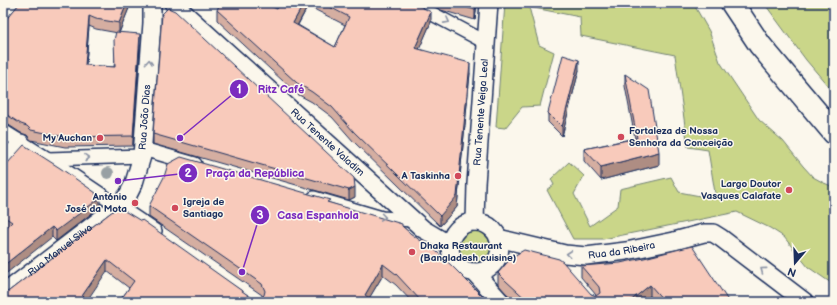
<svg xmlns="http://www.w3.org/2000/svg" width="837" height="305" viewBox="0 0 837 305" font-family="'Balsamiq Sans',sans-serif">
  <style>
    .green { fill: #cad689; stroke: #728274 }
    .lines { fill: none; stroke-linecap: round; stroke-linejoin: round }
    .pedestrian-casing { stroke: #1b2f5e; stroke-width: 16 }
    .minor-casing { stroke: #1b2f5e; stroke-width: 20 }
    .secondary-casing { stroke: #1b2f5e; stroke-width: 25 }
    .pedestrian { stroke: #fbf7ec; stroke-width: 13 }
    .minor { stroke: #fbf7ec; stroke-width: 17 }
    .secondary { stroke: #fbf7ec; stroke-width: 22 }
    .tree { fill: #98a0a4 }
    .wall { fill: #d5aea1; stroke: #1b2f5e; fill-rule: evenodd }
    .shaded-wall { fill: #ae8d83; stroke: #1b2f5e }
    .building { fill: #f8cabb; stroke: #1b2f5e }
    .oneway { stroke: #8b93a5 }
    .poi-dot { fill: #d1495b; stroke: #fbf7ec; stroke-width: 1.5 }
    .labels { text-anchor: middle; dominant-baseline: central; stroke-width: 3; stroke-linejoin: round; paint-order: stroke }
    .street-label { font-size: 10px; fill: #1b2f5e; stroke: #fbf7ec }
    .poi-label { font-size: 10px; font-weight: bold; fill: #1b2f5e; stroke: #fbf7ec; text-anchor: end }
    .leader { fill: none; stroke: #7b2cbf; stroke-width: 1.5 }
    .callout-dot { fill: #7b2cbf; stroke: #fbf7ec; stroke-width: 1.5 }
    .mark-label { font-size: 12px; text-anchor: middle; font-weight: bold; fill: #fff }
    .callout-label { font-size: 11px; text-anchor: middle; font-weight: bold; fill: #7b2cbf; stroke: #fbf7ec; stroke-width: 3; stroke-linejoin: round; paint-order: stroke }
  </style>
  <rect width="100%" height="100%" fill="#fbf7ec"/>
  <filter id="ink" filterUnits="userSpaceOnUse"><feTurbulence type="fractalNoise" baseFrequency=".025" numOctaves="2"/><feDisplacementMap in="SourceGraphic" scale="8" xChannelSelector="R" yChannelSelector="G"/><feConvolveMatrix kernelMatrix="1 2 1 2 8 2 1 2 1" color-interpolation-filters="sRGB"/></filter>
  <g filter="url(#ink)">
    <g class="green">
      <path d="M505,3H693L709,31L720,62L759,120L783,141L803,166L813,177L824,183L834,187V285L808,267L784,237L770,228L737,212L603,239H573L547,190L554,185L551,179L569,162L584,176L574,194L590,226L618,206L620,189L671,177L679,192L716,199L708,150L688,147L675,55L581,36L580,17L529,7L539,45L554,52L540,106L522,107L505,128L496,127Z"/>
      <path d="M764,3H834V93L806,60Z"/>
      <circle cx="475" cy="248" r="17"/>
    </g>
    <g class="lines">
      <defs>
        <g id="pedestrian">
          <path d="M412,3L487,43"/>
          <path d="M3,131L48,159L155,231"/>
          <path d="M143,149L195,164"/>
          <path d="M48,159L142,156"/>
          <path d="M314,198L382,218L413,220"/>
        </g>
        <g id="minor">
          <path id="s1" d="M173,3L413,220L423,229L450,245"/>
          <path d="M3,13L11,3"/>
          <path d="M3,164L21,143"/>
          <path id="s2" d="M475,222L476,184L489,3"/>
          <circle cx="475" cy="247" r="25"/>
          <path id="s3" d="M498,238L565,254L586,256L626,251L674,241L704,233H713L721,238L805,302"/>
          <path d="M474,272L501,302"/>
          <path id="s4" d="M3,294L118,206L128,195L134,183L142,156L152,23V3"/>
        </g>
        <path id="secondary" d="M732,3L760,45L834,133"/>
      </defs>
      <use href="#pedestrian" class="pedestrian-casing"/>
      <use href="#minor" class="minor-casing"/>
      <use href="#secondary" class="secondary-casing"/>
      <use href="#pedestrian" class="pedestrian"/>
      <use href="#minor" class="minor"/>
      <use href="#secondary" class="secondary"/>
    </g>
    <circle class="tree" cx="108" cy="173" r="6"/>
    <g class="wall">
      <path d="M20,3H131L119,33L140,44L133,146L65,147L31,140L27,135L21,133L7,124H3V23ZM89,26L96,29L118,33L114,67L86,65Z"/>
      <path d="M280,3H414L431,22L419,49L470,73L457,207L440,226L354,142L332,117L312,102L297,94L217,20V10L277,9ZM308,6L345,25L335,47L298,25Z"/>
      <path d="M429,3H477L475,20L441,10Z"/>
      <path d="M168,8L355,197L349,200L153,144V134Z"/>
      <path d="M579,70L562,136L548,122V113Z"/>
      <path d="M625,74L659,165L601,180L584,161V149L635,138L625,86Z"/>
      <path d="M3,164L96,195L100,207L56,241L52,237L6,228L3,225Z"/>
      <path d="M330,203L402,226L488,302H412L396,285L383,275L369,298L119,302L129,288L107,271L9,291L118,207L252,298L257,299L261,298L262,297V295L149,217V206Z"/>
      <path d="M581,266L729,302H655L650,296L643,302H516L506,293L498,284V273L591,294L596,296V295L581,277Z"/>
    </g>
    <g class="shaded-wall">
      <path d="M127,3H131L119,33V23Z"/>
      <path d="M304,3H308V6L293,33V23Z"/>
      <path d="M476,3H477L475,20V10Z"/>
      <path d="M431,12V22L415,59V48Z"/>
      <path d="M89,16V26L85,74V65Z"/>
      <path d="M140,34V44L133,146V136Z"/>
      <path d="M579,60V70L562,136V127Z"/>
      <path d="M470,63V73L457,207L440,226V216Z"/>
      <path d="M7,134V143L3,149V140Z"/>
      <path d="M659,152V165L601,180V167Z"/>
      <path d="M355,187V197L349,200V190Z"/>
      <path d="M96,193V201L100,198V207L56,241V231Z"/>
      <path d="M52,227V237L3,276V266Z"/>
      <path d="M107,260V271L86,302H79L82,296Z"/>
      <path d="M383,264V275L367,302L365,295Z"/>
      <path d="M650,285V296L643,302H629Z"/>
    </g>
    <g class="building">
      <path d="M20,3H127L119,23L96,19L89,16L85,65L115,67L114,40L116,32L140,34L133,136L65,137L31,130L27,126L21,124L7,115L3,114V23Z"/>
      <path d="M220,3H264L277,9L280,3H304L293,23L335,47L349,17L322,3H414L431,12L415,48L470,63L457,196L440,216L354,132L332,107L312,92L297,83L217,10Z"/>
      <path d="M453,3H476L475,10Z"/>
      <path d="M168,8L175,11L354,178L355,187L349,190L153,134L162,14Z"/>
      <path d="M563,55L579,60L562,127L548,113Z"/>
      <path d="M625,74L649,90L659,152L601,167L584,149L637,138Z"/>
      <path d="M3,131L7,134L3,140Z"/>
      <path d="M24,145L60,168L96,193L95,194L100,198L56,231L52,227L3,266V231L12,222L3,216V164H7Z"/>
      <path d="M181,157L330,200L327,202L402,224V226L410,233L421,241L423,239L452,266L488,302H422L396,274L383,264L365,295L374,302H119L134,281L107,260L82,296L84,297L79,302H3V293L9,291L118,207L141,221L142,220L252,298L257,299L261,298L264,295L265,291L262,284L149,206L164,177L168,164Z"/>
      <path d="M692,246L729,302H665L650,285L629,302H529L506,281L498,273L512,257L524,250L559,259L563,262L591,294L596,296L600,293L599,287L581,266L620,263L644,258Z"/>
    </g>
    <defs><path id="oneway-chevron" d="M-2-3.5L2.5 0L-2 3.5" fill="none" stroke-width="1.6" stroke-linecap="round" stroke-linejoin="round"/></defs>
    <g class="oneway">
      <use href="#oneway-chevron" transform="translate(447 21) rotate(28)"/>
      <use href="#oneway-chevron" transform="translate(149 62) rotate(-86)"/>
      <use href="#oneway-chevron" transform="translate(87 158) rotate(-2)"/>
      <use href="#oneway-chevron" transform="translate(383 217) rotate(9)"/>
      <use href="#oneway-chevron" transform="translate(569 254) rotate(-174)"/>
      <use href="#oneway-chevron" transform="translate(763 270) rotate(-143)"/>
    </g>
  </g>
  <g class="poi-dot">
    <circle cx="621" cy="137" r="4"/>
    <circle cx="100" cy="138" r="4"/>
    <circle cx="458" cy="176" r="4"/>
    <circle cx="789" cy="190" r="4"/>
    <circle cx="135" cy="203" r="4"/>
    <circle cx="175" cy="208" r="4"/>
    <circle cx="412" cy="252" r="4"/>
  </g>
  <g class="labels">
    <g class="street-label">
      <text stroke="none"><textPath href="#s2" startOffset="110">Rua Tenente Veiga Leal</textPath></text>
      <text stroke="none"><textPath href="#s4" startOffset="240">Rua João Dias</textPath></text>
      <text stroke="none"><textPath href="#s1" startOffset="208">Rua Tenente Valadim</textPath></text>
      <text stroke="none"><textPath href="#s4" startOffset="72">Rua Manuel Silva</textPath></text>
      <text stroke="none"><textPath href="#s3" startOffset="126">Rua da Ribeira</textPath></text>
    </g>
    <g class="poi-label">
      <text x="629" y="131" text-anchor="start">Fortaleza de Nossa<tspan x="629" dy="12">Senhora da Conceição</tspan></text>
      <text x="92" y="138">My Auchan</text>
      <text x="450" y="176">A Taskinha</text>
      <text x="781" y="184">Largo Doutor<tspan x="781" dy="12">Vasques Calafate</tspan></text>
      <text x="127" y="197">António<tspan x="127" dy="12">José da Mota</tspan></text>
      <text x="183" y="202" text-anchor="start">Igreja de<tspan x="183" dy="12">Santiago</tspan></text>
      <text x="420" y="246" text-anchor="start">Dhaka Restaurant<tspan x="420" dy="12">(Bangladesh cuisine)</tspan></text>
    </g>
  </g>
  <path class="leader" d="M180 138L239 89M118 181L188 173M242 272L260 215"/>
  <g class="callout-dot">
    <circle cx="180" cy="138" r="4"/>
    <circle cx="118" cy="181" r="4"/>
    <circle cx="242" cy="272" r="4"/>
    <circle cx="239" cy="89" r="10"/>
    <circle cx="188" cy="173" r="10"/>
    <circle cx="260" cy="215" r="10"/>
  </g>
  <g class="mark-label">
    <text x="239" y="93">1</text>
    <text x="188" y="177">2</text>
    <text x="260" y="219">3</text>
  </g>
  <g class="callout-label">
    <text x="281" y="93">Ritz Café</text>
    <text x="255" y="177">Praça da República</text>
    <text x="318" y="219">Casa Espanhola</text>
  </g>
  <rect width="837" height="305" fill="none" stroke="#fbf7ec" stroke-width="16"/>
  <rect x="8" y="8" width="821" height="289" fill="none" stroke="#1b2f5e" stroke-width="1.5" filter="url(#ink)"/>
  <g transform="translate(795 263) rotate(199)" stroke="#fbf7ec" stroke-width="3" paint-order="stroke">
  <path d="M0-3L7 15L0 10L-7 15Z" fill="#1b2f5e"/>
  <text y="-6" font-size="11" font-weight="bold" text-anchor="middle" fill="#1b2f5e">N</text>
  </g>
</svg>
